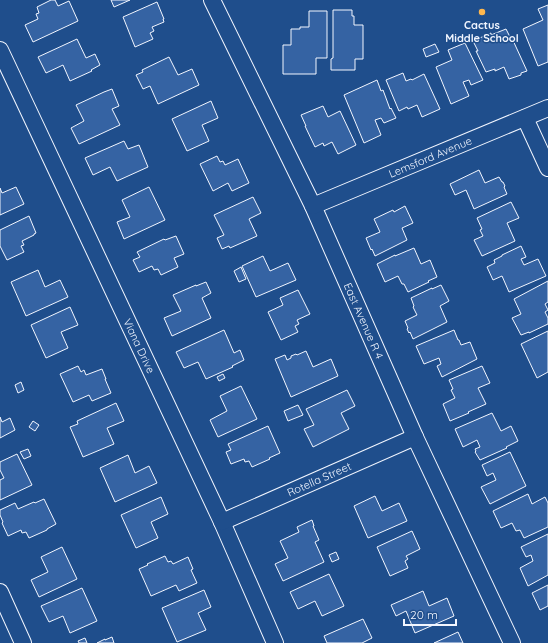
<svg xmlns="http://www.w3.org/2000/svg" width="548" height="643" viewBox="0 0 548 643" font-family="Quicksand,sans-serif">
  <style>
    .building { fill: #3563a3; stroke: #f2f6ff }
    .lines { fill: none; stroke-linecap: round; stroke-linejoin: round }
    .minor-casing { stroke: #f2f6ff; stroke-width: 18 }
    .minor { stroke: #1f4e8c; stroke-width: 16 }
    .poi-dot { fill: #ffb74d; stroke: #1f4e8c; stroke-width: 1.5 }
    .labels { text-anchor: middle; dominant-baseline: central; stroke-width: 3; stroke-linejoin: round; paint-order: stroke }
    .poi-label { font-size: 11px; font-weight: bold; fill: #f2f6ff; stroke: #1f4e8c }
    .street-label { font-size: 11px; fill: #f2f6ff; stroke: #1f4e8c }
  </style>
  <rect width="100%" height="100%" fill="#1f4e8c"/>
  <g class="building">
    <path d="M51,0H55L58,6L69,1L78,21L33,42L25,25L38,19L36,14L39,13L37,7Z"/>
    <path d="M111,0H130L114,7Z"/>
    <path d="M157,2L164,19H163L164,22L152,27L154,31L150,33L153,39L135,47L123,17Z"/>
    <path d="M548,5V62L538,66L523,29L543,20L538,9Z"/>
    <path d="M333,10H352V16H354V25H363V59H355V70H331V59L333,58Z"/>
    <path d="M309,11H327V58H316V74H283V45H291V29H300V27H309Z"/>
    <path d="M506,29L510,37L511,36L527,71L521,73V75L509,79L504,67L495,71V69L486,72L476,51H478L473,41L491,33V35Z"/>
    <path d="M77,39L86,58L95,54L100,65L91,70L92,71L70,81L63,65L46,73L38,57Z"/>
    <path d="M465,43L483,80L471,85L469,80L463,82L469,96L451,104L436,67L452,60L448,50Z"/>
    <path d="M435,44L439,52L426,57L423,49Z"/>
    <path d="M169,57L178,75L192,69L199,85L158,104L150,86L143,89L136,75L143,72L142,70Z"/>
    <path d="M403,73L406,81L411,79L412,80L424,74L440,109L422,117L417,105L408,109L407,107L399,111L386,80Z"/>
    <path d="M377,80L381,91L383,90L390,109L391,108L396,118L384,123L381,118L375,120L381,135L364,143L344,95Z"/>
    <path d="M112,89L119,106L112,109L120,125L79,144L71,128L84,121L76,105L104,92Z"/>
    <path d="M211,101L218,118L202,125L209,141L187,151L172,119Z"/>
    <path d="M323,106L328,117L340,111L356,145L338,154L332,142L324,146L323,143L315,147L305,126H306L301,115Z"/>
    <path d="M124,141L128,149L139,145L148,167L117,181L110,167L93,175L85,158Z"/>
    <path d="M217,156L220,162L223,161L225,165L238,159L249,183L232,191L228,183L213,191L200,164Z"/>
    <path d="M479,170L485,183L499,177L502,182H503L505,186L504,187L507,194L474,209L466,190L455,195L450,184Z"/>
    <path d="M16,187L24,204L0,215V188L2,193Z"/>
    <path d="M149,187L165,220L124,239L117,222L130,217L122,200Z"/>
    <path d="M253,197L261,213L249,219L257,236L230,248L229,246L222,249L217,238L224,235L214,215Z"/>
    <path d="M511,202L519,218L507,223L515,241L482,256L474,240L483,236L480,230L482,229L477,218Z"/>
    <path d="M405,206L413,223L402,228L407,240L375,256L372,249L371,250L366,238L380,232L374,219L393,210L394,212Z"/>
    <path d="M29,216L36,233L34,234V235L22,241L24,245L21,246L24,252L7,260L0,246V230Z"/>
    <path d="M176,236L184,254L174,258L178,267L161,275L158,269L154,270L152,266L139,272L133,260L140,257L137,252L164,239L165,240Z"/>
    <path d="M521,246L526,257L521,259L524,265L538,259L546,276L509,292L502,276L493,280L487,267L495,263L494,260L502,256V255Z"/>
    <path d="M414,248L421,264L430,260L437,277L428,281L429,282L408,292L404,284H402L398,276L385,282L377,264L395,255V256Z"/>
    <path d="M263,256L270,271L288,263L296,280L256,297L242,266Z"/>
    <path d="M241,267L246,279L239,282L234,271Z"/>
    <path d="M38,270L45,287L60,280L68,297L26,316L11,282Z"/>
    <path d="M548,281V302L545,304L548,310L545,312L548,318V324L529,333V332L521,335L512,318L521,314L514,299Z"/>
    <path d="M206,282L211,293L202,298L211,318L172,336L164,318L181,311L173,295L196,285V286Z"/>
    <path d="M441,285L449,301L440,306L447,322L413,339L410,332L409,333L407,329L408,328L405,321L417,315L413,307L414,306L411,298L432,288V289Z"/>
    <path d="M298,290L310,314L297,320L299,324L295,326L298,332L281,340L268,312L283,305L280,298Z"/>
    <path d="M70,307L78,325L61,332L68,348L46,358L31,325Z"/>
    <path d="M224,330L234,353L240,350L244,360L232,366L233,367L206,379L198,362L184,368L176,352Z"/>
    <path d="M454,330L458,340H459L461,345L470,342L477,359L442,377L437,366L441,364L439,358L424,364L416,346Z"/>
    <path d="M548,331V372L537,378L521,344Z"/>
    <path d="M306,351L313,367L331,359L338,376L291,397L275,359L285,355L287,360L291,358V356L296,354L297,355Z"/>
    <path d="M78,366L81,372L84,370L86,375L102,369L106,379H105L111,393L92,401L89,395L73,402L60,374Z"/>
    <path d="M482,366L490,383L478,388L486,404L468,412L469,413L450,421L443,404L455,398L451,390L453,389L449,380Z"/>
    <path d="M223,374L225,378L219,381L217,377Z"/>
    <path d="M21,382L24,390L18,393L15,385Z"/>
    <path d="M241,386L257,419L218,437L210,420L227,411L220,396Z"/>
    <path d="M347,390L355,406L341,413L349,429L313,447L304,429L314,425L306,409Z"/>
    <path d="M116,403L124,421L107,428L114,444L83,457L70,427L78,424L77,421Z"/>
    <path d="M298,405L303,415L288,421L284,411Z"/>
    <path d="M492,413L501,431L511,426L518,441L506,447L507,448L480,460L475,452L476,451L475,449L480,447L477,440L463,447L455,429Z"/>
    <path d="M0,417L2,422L10,418L15,430L0,438Z"/>
    <path d="M33,421L39,425L35,431L29,427Z"/>
    <path d="M268,426L280,453L269,458L270,459L252,467L249,461L245,462L244,459L231,464L226,452L231,450L228,444Z"/>
    <path d="M28,449L31,456L24,459L20,452Z"/>
    <path d="M510,452L526,486L490,504L481,487L496,480L493,473L487,476L482,465Z"/>
    <path d="M17,454L32,485L0,500V480L4,478L0,470V462Z"/>
    <path d="M128,455L135,473L149,466L157,483L115,502L100,468Z"/>
    <path d="M528,494L532,504L545,497L548,503V527L524,538L520,530L516,531L512,523L501,528L493,511Z"/>
    <path d="M375,496L382,511L399,503L407,521L368,538L354,506Z"/>
    <path d="M161,497L168,514L151,522L158,538L136,548L121,515Z"/>
    <path d="M44,499L56,524L47,529V530L29,538L26,532L22,533L21,530L8,536L2,523L3,522L0,515V510L15,503L18,509L34,502L35,503Z"/>
    <path d="M312,520L314,526H313L319,540L315,542L324,562L283,581L275,564L288,558L280,541L299,532L297,527Z"/>
    <path d="M412,531L420,549L406,556L408,559L405,561L408,568L390,576L377,547Z"/>
    <path d="M548,534V575L528,586L520,568L533,561L531,555L526,557L521,547Z"/>
    <path d="M62,547L77,579L39,597L31,580L48,572L41,557Z"/>
    <path d="M336,552L339,559L332,562L329,555Z"/>
    <path d="M165,556L168,562L171,561L173,564L188,557L193,569L191,570L197,583L179,591L176,585L151,596L139,569L148,565L147,564Z"/>
    <path d="M329,574L344,606L322,616L315,601L298,609L290,592Z"/>
    <path d="M548,585V606L540,610L532,593Z"/>
    <path d="M82,588L97,621L70,633L63,616L49,622L41,606Z"/>
    <path d="M204,590L211,607L198,613L206,630L177,642L162,608Z"/>
    <path d="M423,591L429,606L447,598L454,616L415,633L406,611L396,616L391,605Z"/>
    <path d="M363,619L372,638L362,643H327L324,636Z"/>
    <path d="M458,632L463,643H434Z"/>
    <path d="M112,637L114,643H97L105,639V640Z"/>
    <path d="M85,638L87,643H79L78,641Z"/>
  </g>
  <g class="lines">
    <defs>
      <g id="minor">
        <path id="s1" d="M212,0L313,206L415,437L512,643"/>
        <path id="s2" d="M0,50L222,522L275,643"/>
        <path d="M525,118L548,168"/>
        <path id="s3" d="M313,206L548,108"/>
        <path id="s4" d="M222,522L415,437"/>
        <path d="M0,592L23,643"/>
      </g>
    </defs>
    <use href="#minor" class="minor-casing"/>
    <use href="#minor" class="minor"/>
  </g>
  <circle class="poi-dot" cx="482" cy="12" r="4"/>
  <g class="labels">
    <g class="poi-label">
      <text x="482" y="25">Cactus<tspan x="482" dy="13">Middle School</tspan></text>
    </g>
    <g class="street-label">
      <text stroke="none"><textPath href="#s3" startOffset="127">Lemsford Avenue</textPath></text>
      <text stroke="none"><textPath href="#s1" startOffset="355">East Avenue R 4</textPath></text>
      <text stroke="none"><textPath href="#s2" startOffset="327">Viana Drive</textPath></text>
      <text stroke="none"><textPath href="#s4" startOffset="106">Rotella Street</textPath></text>
    </g>
  </g>
  <path d="M404 619v6h52v-6" fill="none" stroke="#f2f6ff" stroke-width="2"/>
  <text x="410" y="619" font-size="12" fill="#f2f6ff" stroke="#1f4e8c" stroke-width="3" paint-order="stroke">20 m</text>
</svg>
